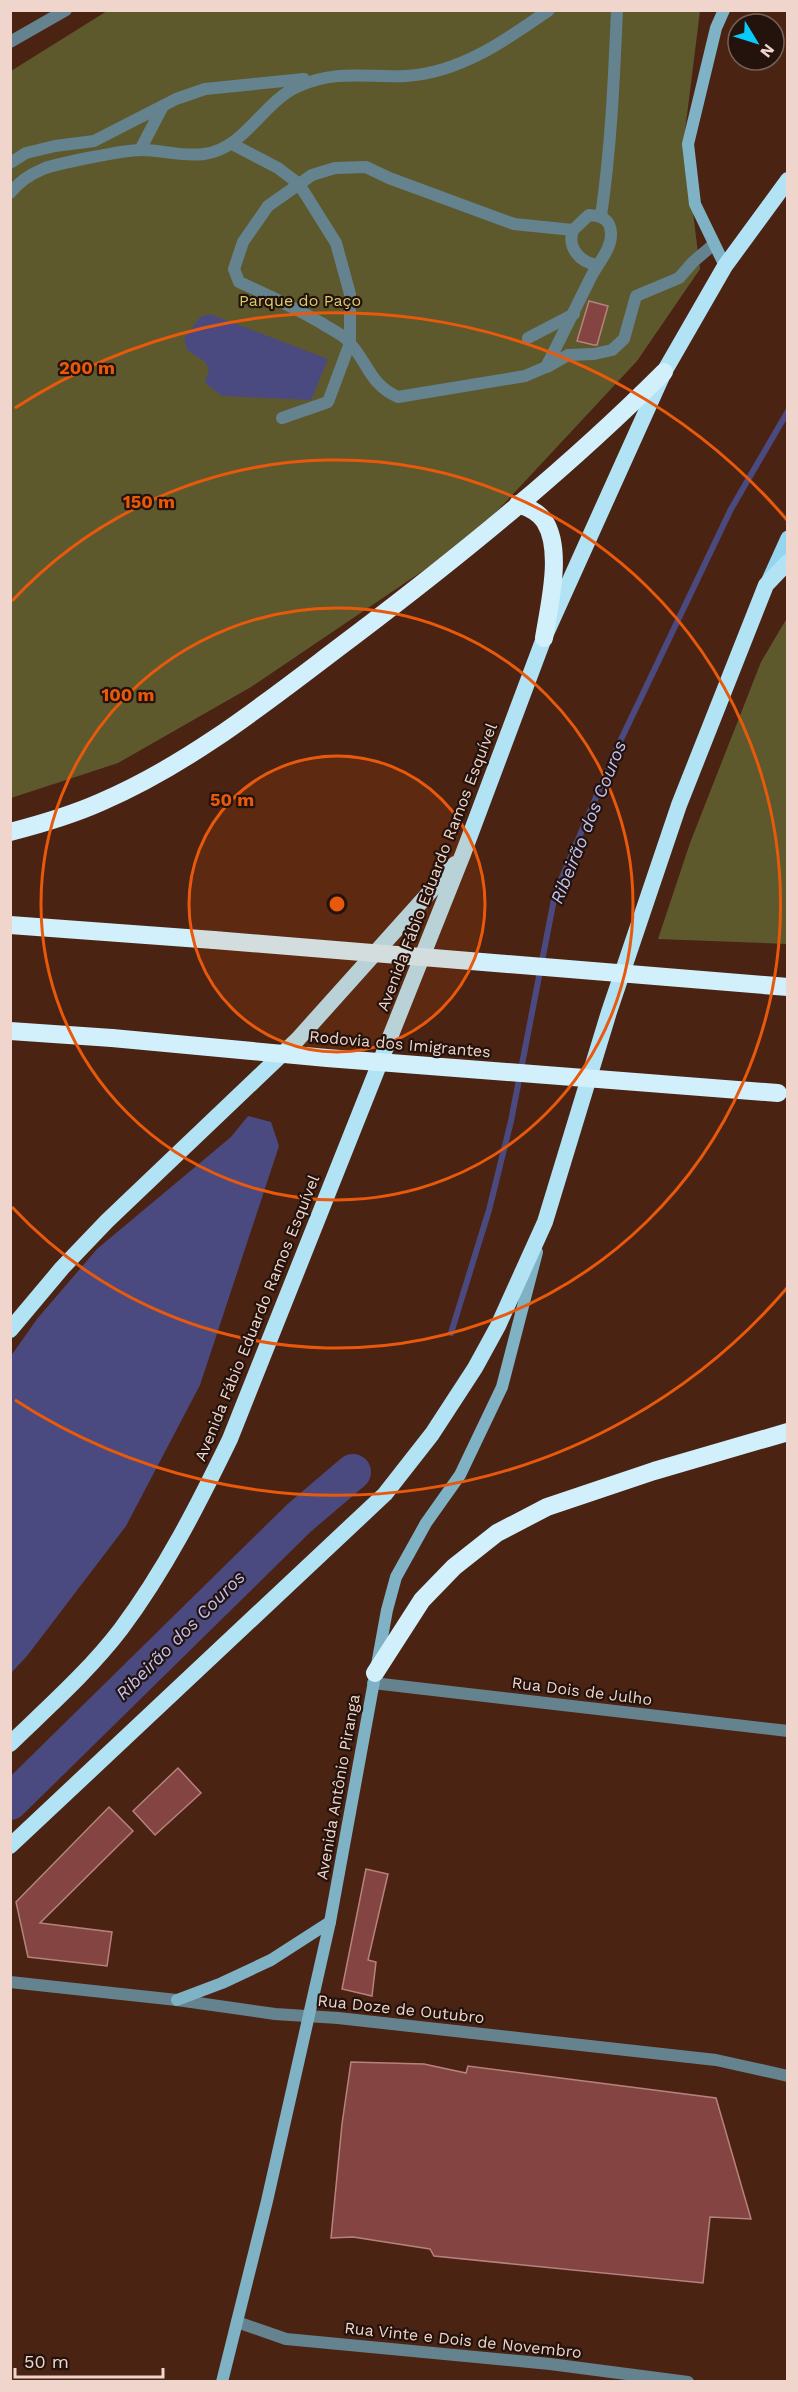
<svg xmlns="http://www.w3.org/2000/svg" width="798" height="2392" viewBox="0 0 798 2392" font-family="'Work Sans',sans-serif">
  <style>
    .green { fill: #5e592d }
    .water { fill: #4b4a80 }
    .lines { fill: none; stroke-linecap: round; stroke-linejoin: round }
    .stream { stroke: #4b4a80; stroke-width: 6 }
    .river { stroke: #4b4a80; stroke-width: 36 }
    .building { fill: #844442; stroke: #b6827f; stroke-width: 1.5 }
    .pedestrian { stroke: #64838f; stroke-width: 12 }
    .minor { stroke: #64838f; stroke-width: 12 }
    .tertiary { stroke: #64838f; stroke-width: 12 }
    .secondary { stroke: #7fb2c5; stroke-width: 12 }
    .primary { stroke: #94d6ef; stroke-width: 15 }
    .trunk { stroke: #b2e3f5; stroke-width: 16 }
    .motorway { stroke: #d1f0fb; stroke-width: 18 }
    .motorway-bridge { stroke: #d1f0fb; stroke-width: 18 }
    .ring { fill: none; stroke: #e8590c; stroke-width: 3 }
    .labels { text-anchor: middle; dominant-baseline: central; stroke-width: 4.5; stroke-linejoin: round; paint-order: stroke }
    .park-label { font-size: 16px; fill: #d9ce6f; stroke: #24130c }
    .street-label { font-size: 16px; fill: #efd5cb; stroke: #24130c }
    .water-label { font-size: 18px; font-style: italic; fill: #c0c2f5; stroke: #24130c }
    .centre { fill: #e8590c; stroke: #24130c; stroke-width: 3 }
    .ring-label { font-size: 18px; text-anchor: middle; font-weight: bold; fill: #e8590c; stroke: #24130c; stroke-width: 4.5; stroke-linejoin: round; paint-order: stroke }
  </style>
  <rect width="100%" height="100%" fill="#4b2313"/>
  <g class="green">
    <path d="M107,11H700L684,139L700,269L637,361L473,537L251,687L118,763L11,798V71Z"/>
    <path d="M787,618V944L658,939L690,843L761,662Z"/>
  </g>
  <g class="water">
    <path d="M210,314L328,359L311,400L222,396L205,383L209,369L204,361L187,350L184,339L200,317Z"/>
    <path d="M248,1116L271,1122L279,1146L200,1385L126,1526L27,1656L11,1673V1356L37,1319L97,1249L231,1137Z"/>
  </g>
  <g class="lines">
    <path class="stream" d="M451,1333L489,1210L511,1121L555,894L616,750L731,509L788,411"/>
    <path class="river" d="M10,1802L299,1518L353,1472"/>
  </g>
  <g class="building">
    <path d="M589,301L608,306L597,345H594L577,341Z"/>
    <path d="M178,1768L201,1793L155,1835L133,1811Z"/>
    <path d="M109,1807L133,1831L40,1923L112,1932L107,1966L28,1957L16,1902Z"/>
    <path d="M366,1869L388,1874L368,1960L376,1962L372,1996L342,1989Z"/>
    <path d="M351,2062L424,2064L466,2073L468,2066L716,2098L751,2219L710,2217L703,2283L434,2256L430,2249L353,2237L331,2238L342,2124Z"/>
  </g>
  <g class="lines">
    <g class="pedestrian">
      <path d="M232,144L278,168L299,184L336,243L350,294V343L328,402L282,418"/>
      <path d="M140,150L163,106"/>
      <path d="M10,163L26,153L55,146L94,141L176,99L205,89L304,79"/>
      <path d="M366,167L389,178L514,224L573,230L589,215C602,216 610,219 611,233C612,250 596,265 590,279C575,309 561,338 546,367L525,376L398,397C368,384 368,360 346,339C340,333 330,329 323,324C296,308 268,295 239,282L234,269L243,242L268,206L312,175L335,168Z"/>
      <path d="M10,193C18,183 31,174 43,169C58,163 125,150 141,150C162,150 184,157 204,154C245,149 263,101 299,86C339,69 365,78 406,76C460,73 506,40 549,10"/>
      <path d="M601,216C611,148 614,80 617,10"/>
      <path d="M573,230C567,247 579,262 597,265"/>
      <path d="M528,338L574,314"/>
      <path d="M547,367L568,355L594,354L612,350L624,339L636,296L679,278L693,262L714,244"/>
    </g>
    <g class="minor">
      <path d="M10,42L66,10"/>
      <path d="M373,1683L788,1731"/>
      <path d="M237,2322L286,2339L550,2364L688,2382"/>
    </g>
    <path class="tertiary" d="M10,1982L177,2000L275,2014L338,2018L716,2060L788,2076"/>
    <g class="secondary">
      <path d="M724,10L716,28L688,144L695,204L725,266"/>
      <path d="M177,2000L222,1983L271,1960L330,1922"/>
      <path d="M222,2382L267,2201L330,1922L387,1610L396,1577L426,1523L460,1475L502,1387L537,1252"/>
    </g>
    <path class="primary" d="M769,580L788,538"/>
    <g class="trunk">
      <path d="M10,1330L62,1268L107,1221L298,1039L455,864"/>
      <path d="M10,1744C48,1707 89,1671 121,1629C165,1570 198,1505 230,1439L463,854L544,638L664,372L725,266L788,180"/>
      <path d="M10,1846L385,1494L432,1434L475,1368L498,1326L545,1222L609,1012L679,805L766,585L788,562"/>
    </g>
    <g class="motorway">
      <path d="M518,504C527,507 540,513 545,522C563,551 549,606 544,638"/>
      <path d="M10,832C41,824 72,815 101,802C194,762 274,696 354,636C462,554 568,468 664,372"/>
      <path d="M10,925L214,940"/>
      <path d="M10,1031L112,1038"/>
      <path d="M375,1673L422,1600L454,1567L497,1533L547,1507L654,1471L788,1432"/>
    </g>
    <g class="motorway-bridge">
      <path d="M214,940L788,987"/>
      <path d="M112,1038L327,1058L778,1093"/>
    </g>
  </g>
  <circle cx="337" cy="904" r="148" fill="#e8590c" fill-opacity=".12"/>
  <g class="ring">
    <circle cx="337" cy="904" r="148"/>
    <circle cx="337" cy="904" r="296"/>
    <path d="M12 601A444 444 0 1 1 12 1207"/>
    <path d="M787 1288A592 592 0 0 1 15 1400M15 408A592 592 0 0 1 787 520"/>
  </g>
  <g class="labels">
    <g class="park-label">
      <text x="300" y="300">Parque do Paço</text>
    </g>
    <g class="street-label">
      <text transform="translate(437 867) rotate(-69)">Avenida Fábio Eduardo Ramos Esquível</text>
      <text transform="translate(400 1044) rotate(5)">Rodovia dos Imigrantes</text>
      <text transform="translate(257 1318) rotate(-68)">Avenida Fábio Eduardo Ramos Esquível</text>
      <text transform="translate(582 1691) rotate(7)">Rua Dois de Julho</text>
      <text transform="translate(338 1787) rotate(-80)">Avenida Antônio Piranga</text>
      <text transform="translate(401 2009) rotate(6)">Rua Doze de Outubro</text>
      <text transform="translate(463 2340) rotate(6)">Rua Vinte e Dois de Novembro</text>
    </g>
    <g class="water-label">
      <text transform="translate(588 822) rotate(-68)">Ribeirão dos Couros</text>
      <text transform="translate(180 1635) rotate(-45)">Ribeirão dos Couros</text>
    </g>
  </g>
  <circle cx="337" cy="904" r="9" class="centre"/>
  <g class="ring-label">
    <text x="87" y="374">200 m</text>
    <text x="149" y="508">150 m</text>
    <text x="128" y="701">100 m</text>
    <text x="232" y="806">50 m</text>
  </g>
  <rect width="798" height="2392" fill="none" stroke="#efd5cb" stroke-width="24"/>
  <g transform="translate(756 42) rotate(128)"><circle r="28" fill="#24130c" stroke="#756158" stroke-width="1.5"/>
  <path d="M0-4.5L10 22L0 15L-10 22Z" fill="#08cbf9"/>
  <text y="-9" font-size="16" font-weight="bold" text-anchor="middle" fill="#efd5cb">N</text>
  </g>
  <path d="M15 2368v9h148v-9" fill="none" stroke="#efd5cb" stroke-width="3"/>
  <text x="24" y="2368" font-size="18" fill="#efd5cb" stroke="#24130c" stroke-width="4.5" paint-order="stroke">50 m</text>
</svg>
